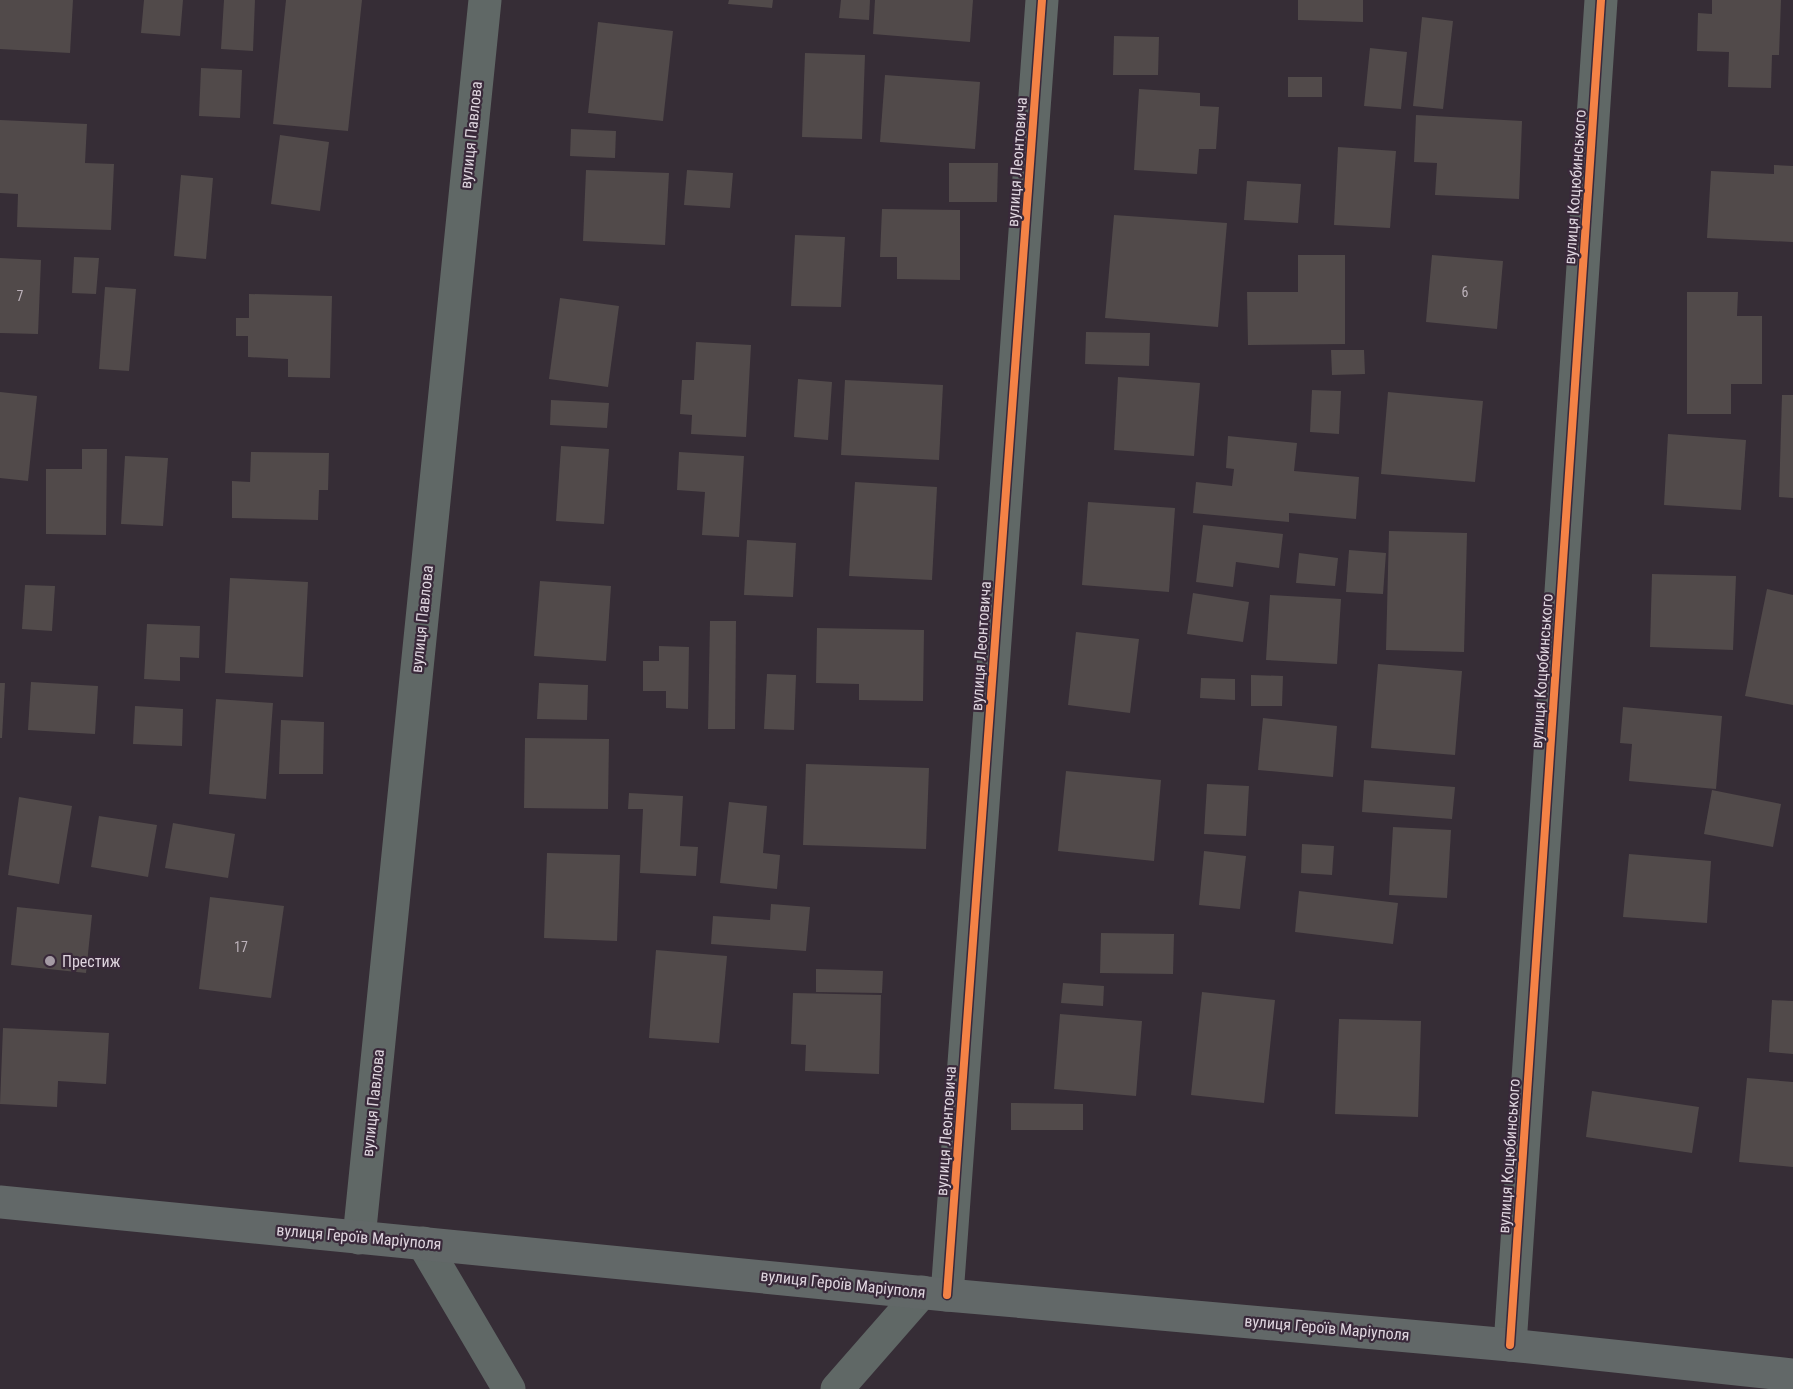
<svg xmlns="http://www.w3.org/2000/svg" width="1793" height="1389" viewBox="0 0 1793 1389" font-family="'Roboto Condensed',sans-serif">
  <style>
    .building { fill: #514a4a }
    .lines { fill: none; stroke-linecap: round; stroke-linejoin: round }
    .minor { stroke: #606866; stroke-width: 33 }
    .major { stroke: #626868; stroke-width: 33 }
    .cycleway-casing { stroke: #39293a; stroke-width: 11 }
    .cycleway { stroke: #f48246; stroke-width: 8 }
    .poi-dot { fill: #a49aa4; stroke: #39293a; stroke-width: 2 }
    .labels { text-anchor: middle; dominant-baseline: central; stroke-width: 4.5; stroke-linejoin: round; paint-order: stroke }
    .number-label { font-size: 14px; fill: #bcb2ba }
    .street-label { font-size: 16px; fill: #dfd5df; stroke: #39293a }
    .poi-label { font-size: 16px; fill: #dfd5df; stroke: #39293a; text-anchor: start }
  </style>
  <rect width="100%" height="100%" fill="#362d36"/>
  <g class="building">
    <path d="M0,0H73L70,53L0,49Z"/>
    <path d="M144,0H183L180,36L141,33Z"/>
    <path d="M224,0H255L253,51L221,49Z"/>
    <path d="M286,0H362L348,131L273,124Z"/>
    <path d="M729,0H773L772,8L728,4Z"/>
    <path d="M841,0H870L869,20L839,18Z"/>
    <path d="M875,0H973L970,42L873,34Z"/>
    <path d="M1298,0H1363V22L1298,20Z"/>
    <path d="M1712,0H1781L1779,55H1772L1771,88L1728,87L1729,52L1697,51L1698,13L1712,14Z"/>
    <path d="M1422,17L1453,21L1443,109L1413,106Z"/>
    <path d="M598,22L673,31L663,121L588,113Z"/>
    <path d="M1114,36L1159,37L1158,75H1113Z"/>
    <path d="M1370,48L1407,52L1401,109L1364,106Z"/>
    <path d="M805,53L865,55L862,139L802,137Z"/>
    <path d="M201,68L242,70L240,118L199,116Z"/>
    <path d="M885,75L980,82L975,149L880,142Z"/>
    <rect x="1288" y="77" width="34" height="20"/>
    <path d="M1139,89L1200,93V106L1219,107L1216,149H1199L1197,174L1134,170Z"/>
    <path d="M1416,115L1522,121L1519,199L1435,195L1437,163L1414,162Z"/>
    <path d="M0,120L87,124L85,163L114,164L111,230L17,227L18,194L0,193Z"/>
    <path d="M571,129L616,131L615,158L570,156Z"/>
    <path d="M280,135L329,142L320,211L271,204Z"/>
    <path d="M1338,147L1396,151L1390,228L1334,225Z"/>
    <path d="M949,163H998L997,202H949Z"/>
    <path d="M1774,165L1793,166V242L1707,238L1711,171L1774,174Z"/>
    <path d="M586,170L669,173L665,245L583,241Z"/>
    <path d="M687,170L733,173L730,208L684,205Z"/>
    <path d="M181,175L213,178L206,259L174,256Z"/>
    <path d="M1247,181L1301,184L1298,223L1244,220Z"/>
    <path d="M882,209L960,210V280L897,279V257H880Z"/>
    <path d="M1114,215L1227,223L1218,327L1105,318Z"/>
    <path d="M795,235L845,237L841,307L791,306Z"/>
    <path d="M1298,255H1345V344L1248,345L1247,292H1298Z"/>
    <path d="M1432,255L1503,261L1497,329L1426,322Z"/>
    <path d="M74,257L99,258L96,294L72,293Z"/>
    <path d="M0,258L41,260L38,334L0,333Z"/>
    <path d="M105,287L136,289L129,371L99,369Z"/>
    <path d="M1687,292H1738L1737,316H1762V384H1731V414H1687Z"/>
    <path d="M249,294L332,296L330,378L288,377V359L248,357V336H236V318H249Z"/>
    <path d="M560,298L619,306L608,387L549,379Z"/>
    <path d="M1086,332L1150,333L1149,366L1085,364Z"/>
    <path d="M696,342L751,345L746,437L691,434L692,415L680,414L682,380H694Z"/>
    <path d="M1331,350H1364L1365,374L1332,375Z"/>
    <path d="M1118,377L1200,383L1194,456L1114,450Z"/>
    <path d="M798,379L832,382L828,440L794,437Z"/>
    <path d="M845,380L943,385L939,460L841,455Z"/>
    <path d="M1312,390L1341,391L1339,434L1310,432Z"/>
    <path d="M0,392L37,396L28,481L0,478Z"/>
    <path d="M1388,392L1483,401L1475,482L1381,474Z"/>
    <path d="M1782,395H1793V498L1779,497Z"/>
    <path d="M551,400L609,403L607,428L550,425Z"/>
    <path d="M1668,434L1746,440L1741,510L1664,505Z"/>
    <path d="M1228,436L1297,443L1294,471L1359,477L1356,519L1289,513V522L1193,513L1196,482L1232,486L1234,469L1226,468Z"/>
    <path d="M561,446L609,449L604,524L556,521Z"/>
    <path d="M82,449H107L106,535L46,534V469H82Z"/>
    <path d="M251,452L329,453L328,490H319L318,520L232,518V481L250,482Z"/>
    <path d="M679,452L744,456L739,537L702,535L705,492L677,490Z"/>
    <path d="M125,456L168,458L163,526L121,524Z"/>
    <path d="M855,482L937,487L932,580L849,576Z"/>
    <path d="M1088,502L1175,508L1169,592L1082,585Z"/>
    <path d="M1203,525L1283,534L1279,568L1236,562L1233,587L1196,582Z"/>
    <path d="M1389,531L1467,533L1464,652L1386,650Z"/>
    <path d="M747,540L796,543L793,597L744,595Z"/>
    <path d="M1349,550L1386,553L1383,594L1346,592Z"/>
    <path d="M1299,553L1338,558L1335,586L1296,583Z"/>
    <path d="M1652,574L1736,576L1733,650L1650,647Z"/>
    <path d="M230,578L308,582L303,677L225,673Z"/>
    <path d="M540,581L611,586L606,661L534,656Z"/>
    <path d="M25,585L55,586L52,631L22,629Z"/>
    <path d="M1767,589L1793,595V705L1745,696Z"/>
    <path d="M1193,593L1249,602L1243,642L1187,634Z"/>
    <path d="M1270,595L1341,599L1337,664L1266,660Z"/>
    <path d="M710,621H736L735,729H708Z"/>
    <path d="M147,624L200,626L199,658L180,657V681L144,679Z"/>
    <path d="M817,628L924,630L923,701L859,700V684L816,683Z"/>
    <path d="M1076,632L1139,639L1130,713L1068,705Z"/>
    <path d="M659,646L689,647L688,709L666,708V691H643V661H659Z"/>
    <path d="M1378,664L1462,671L1455,755L1371,748Z"/>
    <path d="M767,674L796,675L794,730L764,729Z"/>
    <path d="M1251,675L1283,676L1282,706H1251Z"/>
    <path d="M1201,678L1235,679V700L1200,698Z"/>
    <path d="M31,682L98,686L95,734L28,730Z"/>
    <path d="M0,683H5L2,738H0Z"/>
    <path d="M539,683L588,685L587,720L537,719Z"/>
    <path d="M216,699L273,703L266,799L209,794Z"/>
    <path d="M135,706L183,709L182,746L133,744Z"/>
    <path d="M1623,707L1722,716L1716,789L1629,781L1632,744L1620,743Z"/>
    <path d="M1263,718L1337,726L1333,777L1258,770Z"/>
    <path d="M281,720L324,722L323,774H279Z"/>
    <path d="M525,738L609,739L608,809L524,808Z"/>
    <path d="M806,764L929,768L926,849L803,845Z"/>
    <path d="M1066,771L1161,780L1154,861L1058,851Z"/>
    <path d="M1364,780L1455,787L1452,819L1362,812Z"/>
    <path d="M1207,784L1249,786L1246,836L1204,834Z"/>
    <path d="M1712,790L1781,804L1773,847L1704,834Z"/>
    <path d="M629,793L683,796L680,846L698,847L696,876L640,873L643,809H628Z"/>
    <path d="M19,797L72,806L59,884L8,875Z"/>
    <path d="M729,802L767,806L763,853L780,855L777,889L720,883Z"/>
    <path d="M99,816L157,825L148,877L91,867Z"/>
    <path d="M173,823L235,834L228,878L165,868Z"/>
    <path d="M1393,827L1451,830L1447,898L1389,895Z"/>
    <path d="M1302,844L1334,846L1332,875L1301,873Z"/>
    <path d="M1204,851L1246,856L1240,909L1199,905Z"/>
    <path d="M547,853L620,855L617,941L544,938Z"/>
    <path d="M1629,854L1711,861L1707,923L1623,917Z"/>
    <path d="M1299,891L1398,903L1393,944L1295,932Z"/>
    <path d="M210,897L284,906L271,998L199,989Z"/>
    <path d="M771,904L810,907L806,951L711,944L713,916L770,920Z"/>
    <path d="M17,907L92,915L86,973L11,965Z"/>
    <path d="M1101,933L1174,934L1173,974L1100,973Z"/>
    <path d="M656,950L727,956L719,1043L649,1038Z"/>
    <path d="M816,969L883,971L882,993L816,992Z"/>
    <path d="M1063,983L1104,986L1103,1006L1061,1003Z"/>
    <path d="M1202,992L1275,1000L1264,1103L1191,1095Z"/>
    <path d="M793,993L881,995L879,1074L805,1071L806,1045L791,1044Z"/>
    <path d="M1772,1000L1793,1001V1054L1769,1052Z"/>
    <path d="M1060,1014L1142,1021L1136,1096L1054,1089Z"/>
    <path d="M1339,1019L1421,1021L1418,1117L1335,1114Z"/>
    <path d="M3,1028L109,1033L106,1084L58,1081L57,1107L0,1104Z"/>
    <path d="M1747,1078L1793,1082V1167L1739,1162Z"/>
    <path d="M1592,1091L1699,1107L1692,1153L1586,1137Z"/>
    <path d="M1011,1103L1083,1104V1130H1011Z"/>
  </g>
  <g class="lines">
    <g class="minor">
      <path d="M359,1238L485,0"/>
      <path d="M423,1243L509,1389"/>
      <path d="M947,1295L1042,0"/>
      <path d="M1510,1345L1601,0"/>
      <path d="M837,1389L922,1292"/>
    </g>
    <path class="major" d="M0,1202L947,1295L1510,1345L1793,1375"/>
    <defs>
      <g id="cycleway">
        <path d="M947,1295L1042,0"/>
        <path d="M1510,1345L1601,0"/>
      </g>
    </defs>
    <use href="#cycleway" class="cycleway-casing"/>
    <use href="#cycleway" class="cycleway"/>
  </g>
  <circle class="poi-dot" cx="50" cy="961" r="6"/>
  <g class="labels">
    <g class="number-label">
      <text x="1465" y="292">6</text>
      <text x="20" y="296">7</text>
      <text x="241" y="947">17</text>
    </g>
    <g class="street-label">
      <text transform="translate(471 135) rotate(-84)">вулиця Павлова</text>
      <text transform="translate(1017 162) rotate(-86)">вулиця Леонтовича</text>
      <text transform="translate(1575 187) rotate(-86)">вулиця Коцюбинського</text>
      <text transform="translate(422 619) rotate(-84)">вулиця Павлова</text>
      <text transform="translate(981 646) rotate(-86)">вулиця Леонтовича</text>
      <text transform="translate(1542 671) rotate(-86)">вулиця Коцюбинського</text>
      <text transform="translate(373 1103) rotate(-84)">вулиця Павлова</text>
      <text transform="translate(946 1131) rotate(-86)">вулиця Леонтовича</text>
      <text transform="translate(1509 1156) rotate(-86)">вулиця Коцюбинського</text>
      <text transform="translate(359 1237) rotate(5)">вулиця Героїв Маріуполя</text>
      <text transform="translate(843 1284) rotate(6)">вулиця Героїв Маріуполя</text>
      <text transform="translate(1327 1328) rotate(5)">вулиця Героїв Маріуполя</text>
    </g>
    <g class="poi-label">
      <text x="62" y="961">Престиж</text>
    </g>
  </g>
</svg>
